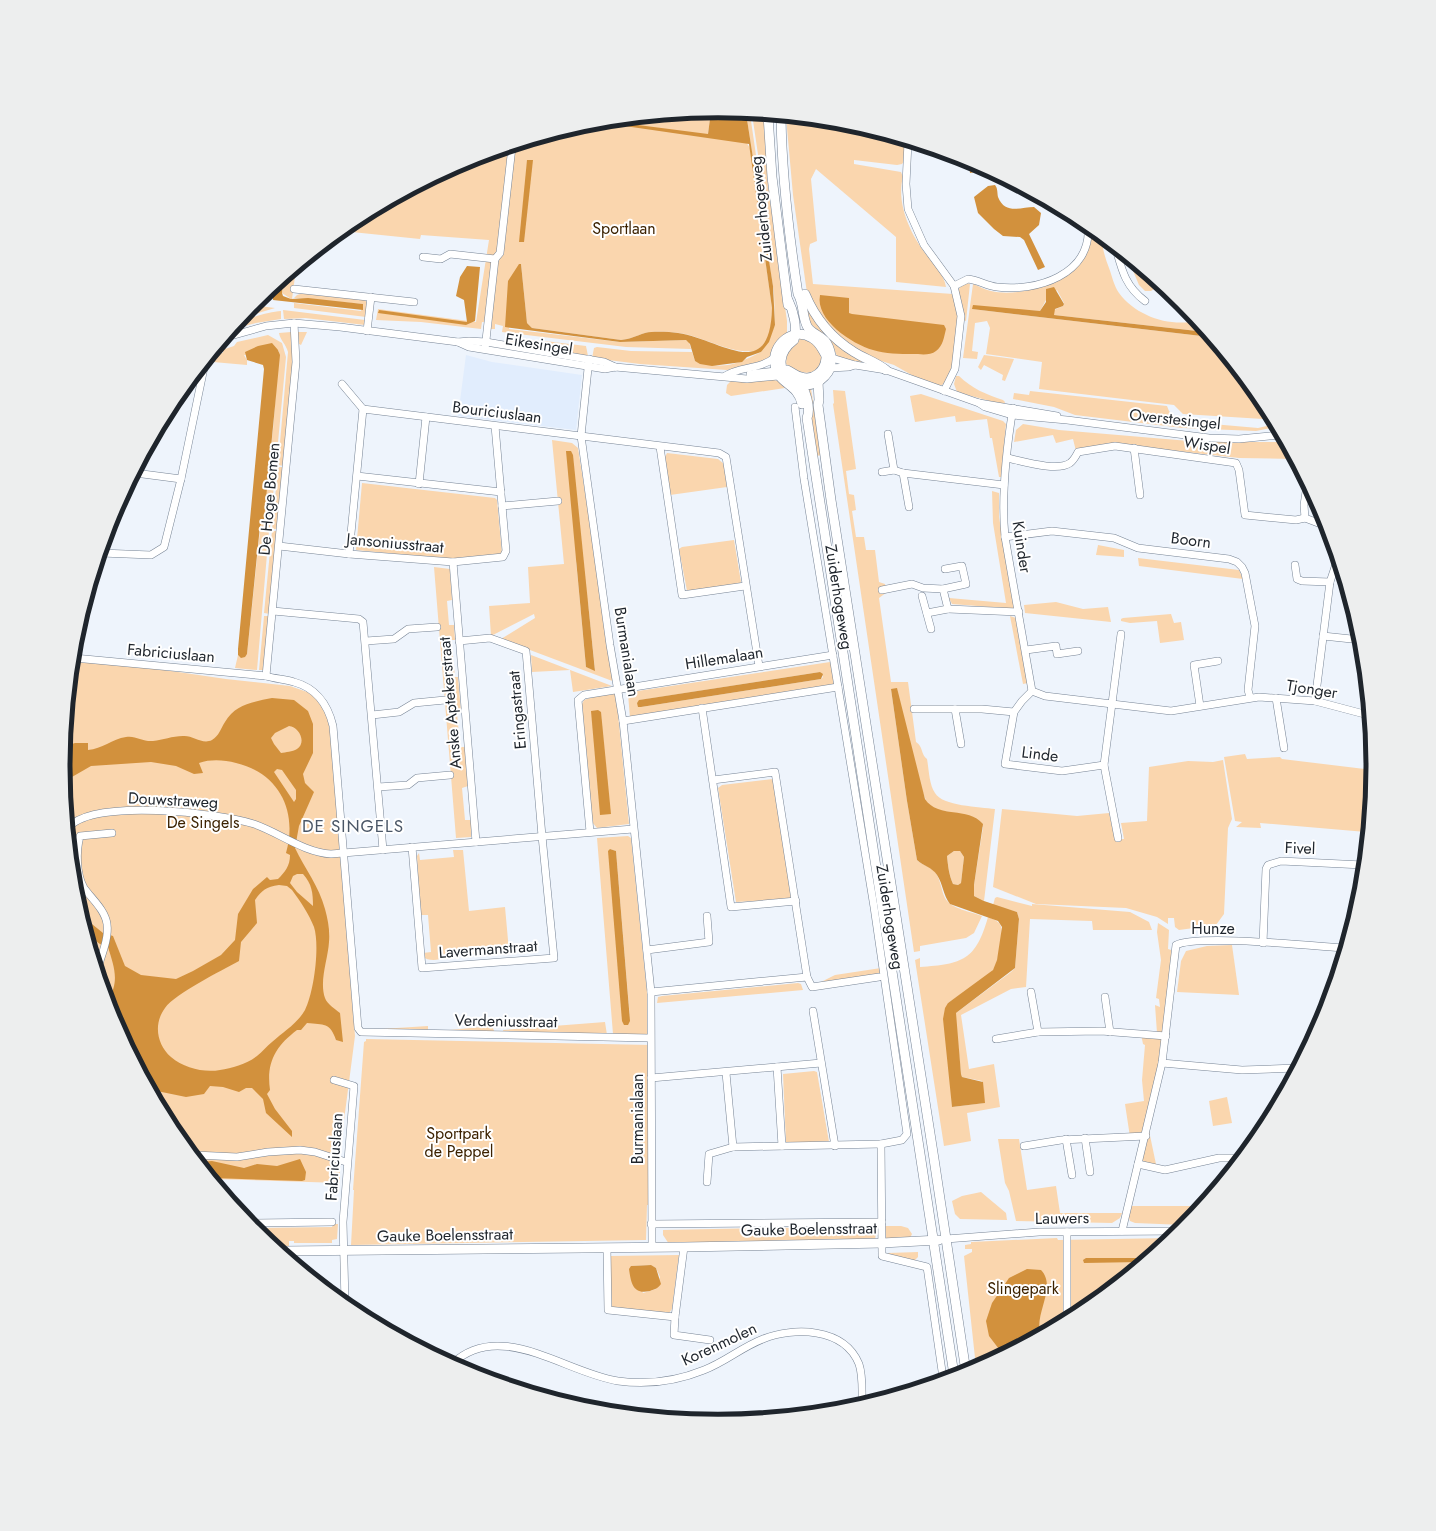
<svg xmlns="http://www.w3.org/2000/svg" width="1436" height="1531" viewBox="0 0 1436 1531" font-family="Jost,sans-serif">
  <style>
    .built { fill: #e1edfd }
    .green { fill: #fad6ae; fill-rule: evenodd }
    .water { fill: #d2913d; fill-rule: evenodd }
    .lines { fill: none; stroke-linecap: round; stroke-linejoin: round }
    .minor-casing { stroke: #778495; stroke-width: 8 }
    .major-casing { stroke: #778495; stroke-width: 10 }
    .minor { stroke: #fff; stroke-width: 7 }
    .major { stroke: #fff; stroke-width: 9 }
    .labels { text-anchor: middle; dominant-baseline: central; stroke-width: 4; stroke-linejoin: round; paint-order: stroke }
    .street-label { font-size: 16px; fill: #1f252c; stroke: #fff }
    .park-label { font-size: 16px; fill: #3c2200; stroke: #fff }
    .neighbourhood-label { font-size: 17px; letter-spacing: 1px; fill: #4a5666; stroke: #fff }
    .rim { fill: none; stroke: #1f252c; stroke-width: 5 }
  </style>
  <rect width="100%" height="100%" fill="#eef4fc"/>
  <path class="built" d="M466,355L492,362L582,375L576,430L458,416Z"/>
  <g class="green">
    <path d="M711,111L708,134L706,137L746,142L750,148L772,308C772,325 771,341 756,351C728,354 706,337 679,333C669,332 654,331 645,333C636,336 630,339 621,340L532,328L527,323L521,264L509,329L620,342L686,340L689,342L691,349L626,347L502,332L503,326L495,324V329H491L492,323L482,322L481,329L421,322L376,320L378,309L476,322L489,240L421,235L420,239L342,231L354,221L468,160L590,123Z"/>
    <path d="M746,113L750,114L757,162L759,161L752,114L764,115L768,185L787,321V332L770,357L753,365L727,370L640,364L592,358L594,348L597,347L631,351L692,352L695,361C724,370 735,365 761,352L775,325L774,293Z"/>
    <path d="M786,117L846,123L905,141V160L902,164L897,165L854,160V164L901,172L903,177C896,203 910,233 925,253C933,263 944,274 946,287L896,282V237L816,169L811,179L817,241L810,244L809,249L813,284L953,294C954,301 957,309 957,316C957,331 955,380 940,386L917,378L894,365L872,358L832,333L807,293L793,195Z"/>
    <path d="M1091,228L1102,238C1102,247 1105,258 1109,268C1112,276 1114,286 1119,293C1136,316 1169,327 1196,321L1206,332L1054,315V310L1063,306L1064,303L1057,290L1046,300L1040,311L972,309L1210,337L1263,402L1265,405L1263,419L1183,414L1174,405L1039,389L1042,362L986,354L990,328L987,321L975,323L972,351L978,352L977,359L963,358L973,284C979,286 985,290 991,291C1018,298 1069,283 1084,258C1090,249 1090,238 1091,228Z"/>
    <path d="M1128,259L1160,285L1151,291H1145L1139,285Z"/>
    <path d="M296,269L292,299H291L282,293L283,279Z"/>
    <path d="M967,283L970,284L966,321L964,320L962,304L958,291L960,287Z"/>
    <path d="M306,292L365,300L368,304L366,317L294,308V303L361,311L363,304L294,298L297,295Z"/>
    <path d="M253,305L275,308L255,314L240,321Z"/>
    <path d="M806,305L816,321L871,364L843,359L837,356L831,343L810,323Z"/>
    <path d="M283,310L365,320V325L305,318L284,319Z"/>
    <path d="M281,311V319L256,323L233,329C241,319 267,312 281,311Z"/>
    <path d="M291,332L294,358L284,466L278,465L288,352C286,344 280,340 279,333Z"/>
    <path d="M297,332H307L301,345L299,344Z"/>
    <path d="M268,335L282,343L286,357L270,528L260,526L273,430L279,352L278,350L244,355L247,360V365L213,362L215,352L219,351L220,353H223L222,350L234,346L237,342Z"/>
    <path d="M510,337L528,339L527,342H509Z"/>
    <path d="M800,339C834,340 825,393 786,364L787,354Z"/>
    <path d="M545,341L586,346L588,356L587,357L544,346Z"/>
    <path d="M984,355L1014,359L1005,381L1002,380L1003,375L984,365L981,370L978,367Z"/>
    <path d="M956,376H959C971,388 987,395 1003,400L1005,402L1004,405L957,392L954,384Z"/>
    <path d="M769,379L778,381L785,388L731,396L726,393L727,385L731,381Z"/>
    <path d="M811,389L822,455L816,456L807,390Z"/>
    <path d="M833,390L845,391L856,469L846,471L849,494L854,495L856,510L852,511L856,537H864L866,550H875L879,582L885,584L887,592L879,598L891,682H908L916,742C923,746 921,755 927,759C929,770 929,784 935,793C942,806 980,807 995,809L984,901L974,896V885L983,827C973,823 962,816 952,813C944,810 935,811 929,805C920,796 899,705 897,689H891L907,801L917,860C922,865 930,866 935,872C941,880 941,890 945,898C951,909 972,912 982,916L974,933L966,938L920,946V951L914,952L833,404L834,403Z"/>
    <path d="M1030,391L1167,406L1169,411L1178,421L1258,428L1275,424L1276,427L1256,431L1183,428L1075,415L1054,407L1013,399L1014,393L1029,395Z"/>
    <path d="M921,394L1003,421L1006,424L1001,477H999L992,438H990L987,419L956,422L955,416L915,422L910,396Z"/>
    <path d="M1023,424L1059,430L1201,442H1284L1293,459L1239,458L1115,444L1076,451L1073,439L1056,443L1053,435L1014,442L1016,430Z"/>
    <path d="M552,440L572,443L578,448L615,682L501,639L535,618L534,614L491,636L489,606L530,603L528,567L564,564ZM576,560L588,603L595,670L586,667Z"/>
    <path d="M667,453L718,459L724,464L727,487L670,495L664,459Z"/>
    <path d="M278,467H284L278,529H272Z"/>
    <path d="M362,483L495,498L497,500L502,553L501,555L456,559L436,558L356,550Z"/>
    <path d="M992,491L999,493V517L1015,609L952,604L949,598L1006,603L993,523Z"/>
    <path d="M260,530L269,531L257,670L235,668L238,655L240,657L247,654Z"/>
    <path d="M272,531H277L270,614L264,613Z"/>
    <path d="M734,540L741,582L739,584L687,591L679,549L682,547Z"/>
    <path d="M1098,545L1124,550V557L1096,555Z"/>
    <path d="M1138,558L1239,570L1243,579L1139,566Z"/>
    <path d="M434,567L450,569L452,600L447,601L449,625H454L455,640H451L455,677H458L461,712L457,713L460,747H465L468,786L462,788L465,820H471V837L456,838Z"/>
    <path d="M1056,602L1083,609L1108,607L1111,622L1025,613L1024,605Z"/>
    <path d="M1171,614L1174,623L1181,622L1184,640L1160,643L1157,621L1130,623L1121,621V619L1123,618Z"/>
    <path d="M264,616H269L264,670H259Z"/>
    <path d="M1010,616L1016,618L1028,683L1023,684Z"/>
    <path d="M531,655L612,686L573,692L570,670L532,672Z"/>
    <path d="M73,661L130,665L226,679L290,686L310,693L320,702L330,724L355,1036L340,1151V1183L214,1179L173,1129L113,1016L76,893L63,765Z"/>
    <path d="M830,662L832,663L835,686L630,718L628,694L631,692ZM820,672L823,677L821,679L641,707L637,703L640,700Z"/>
    <path d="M616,694L629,824L597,828L592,822L582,704L584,700L599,695Z"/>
    <path d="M1245,754L1247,759L1280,757L1282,759L1373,770L1366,832L1260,823L1261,828L1236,827L1242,822L1235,821L1224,757Z"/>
    <path d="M1223,760L1232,819L1228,828L1224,914L1216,925L1179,930L1175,927L1174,918H1168V924L1157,917L1126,908L1036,904L993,887L1002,809L1077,816L1109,813L1115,839H1124L1121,823L1147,821L1149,767L1188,761L1213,762Z"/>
    <path d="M773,779L791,896L789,899L736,902L718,788L722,785Z"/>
    <path d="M628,836L631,838L647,992V1034H613L597,838ZM610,849L616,851L630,1020Z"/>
    <path d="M453,850H463L469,911L505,907L509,951L444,957C439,961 428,961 423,957V953L431,952L428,915H420L417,856L419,853L420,860L454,857Z"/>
    <path d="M954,851H960L964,857L961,883L958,885L953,884C949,875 948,866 947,856Z"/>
    <path d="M997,897L1032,906V904L1130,912L1149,922L1152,930H1093L1092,921L1030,919L1026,987L1011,989L961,1015L969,1069L994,1064L1000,1107L967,1113L971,1141L944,1146L915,960L920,958V967C963,964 976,960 988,917C1001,922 1003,925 1001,939C999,949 999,961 993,970C986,980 959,995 948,1003L952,1107L984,1103L982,1081L962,1077L961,1074L955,1017L956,1013L1011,972L1015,968L1019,919L1017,912L993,905L995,898Z"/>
    <path d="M1158,923L1169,930L1168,949L1171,950L1172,954L1163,1033H1157L1155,1005L1160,1007L1159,999L1156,998L1161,960L1157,932Z"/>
    <path d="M1232,945L1239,995L1177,992L1181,961L1186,951L1207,946Z"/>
    <path d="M881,968L882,976L821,982L835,975Z"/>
    <path d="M798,983L801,984L803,990L657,1003L658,997L662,996Z"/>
    <path d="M605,1022L607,1035L504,1033L503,1030Z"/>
    <path d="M428,1026V1031L381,1029Z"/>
    <path d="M492,1026L495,1033L439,1031Z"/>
    <path d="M1141,1034L1166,1036L1148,1126L1157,1169L1138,1164L1145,1137H1130L1125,1104L1144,1101L1142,1080L1145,1045L1143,1044Z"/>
    <path d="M366,1039L650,1045L649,1205H647L646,1240L351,1245L354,1190H353L364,1042L366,1041Z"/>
    <path d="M814,1071L817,1072L829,1142L786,1143L783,1074Z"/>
    <path d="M1227,1097L1232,1123L1213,1126L1209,1101Z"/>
    <path d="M998,1139H1019L1027,1190L1056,1186L1060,1213H1122L1120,1218L1112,1223L1016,1221L1009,1191L1005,1183Z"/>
    <path d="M981,1192L1006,1213L1007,1220L960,1219L955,1214L952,1201L962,1196Z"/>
    <path d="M1130,1206H1199L1184,1225L1135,1223L1130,1221L1128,1215Z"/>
    <path d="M333,1224H338L337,1239L332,1240V1243H294V1241H289V1246H276L254,1228L332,1227Z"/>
    <path d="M877,1226L875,1240L669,1244L663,1235V1230Z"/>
    <path d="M885,1226H901L908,1228L912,1234L910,1238L886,1239Z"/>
    <path d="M1057,1238L1058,1240L1170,1238L1082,1310L976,1367L964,1256L972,1252V1249H965V1245L971,1244V1242Z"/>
    <path d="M918,1252V1257L914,1261L889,1255L888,1253Z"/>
    <path d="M679,1255L672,1309L669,1313L614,1308L611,1306L610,1256ZM650,1265L656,1268L660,1277L656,1289L643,1293L631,1266Z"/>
  </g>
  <g class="water">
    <path d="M711,111L746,113L773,286L775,325L769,342L761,352L747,357L742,362L712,366L700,364L695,361L690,344L686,340L620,342L505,327L508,281L519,264H521L527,323L532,328L621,340C630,339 636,336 645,333C654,331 669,332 678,333C721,339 770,385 772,308L749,144L597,122L607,121L708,134Z"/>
    <path d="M527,160H533L524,242H519Z"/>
    <path d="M969,161L979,166C978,170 974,173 970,173Z"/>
    <path d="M995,185C998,189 997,192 998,197C1005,215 1021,207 1034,207L1041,213L1039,225L1029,234L1045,267L1038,270L1024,240L1020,237L1003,236L994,229L978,213L974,197L988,186Z"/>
    <path d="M467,266L480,267L475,321L466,325L378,313L379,310L467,322L464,300L456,296L460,277Z"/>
    <path d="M283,279L282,293L283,296L291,299L308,298L363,304V310L273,300V287Z"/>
    <path d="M1054,287L1064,304L1063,306L1055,309L1054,315L1206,332L1210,337L972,309L973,305L1040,311L1046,302V289Z"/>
    <path d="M820,295L849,298V313L852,314L944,325L946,329C944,337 943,346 936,351C930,356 920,354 913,354C900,354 885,354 873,350C852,344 815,320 820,295Z"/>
    <path d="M272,343L278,350L280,355L264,519L260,526L247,654L245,657L241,658L238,655V649L264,369L263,365L247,360L245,352L258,346Z"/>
    <path d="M566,451H571L573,455L595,671L586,667Z"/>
    <path d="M820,672L823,674L821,679L641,707H638L637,703L639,700Z"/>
    <path d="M897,688L925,799C938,819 968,806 983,824L974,885V896L984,901L1017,912L1019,919L1015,968L956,1013L961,1074L962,1077L983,1082L985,1103L952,1107L943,1019L945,1008L948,1003L993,970L997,960L1002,927L998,921L950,904C943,895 943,884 937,875C932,867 923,866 917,860L907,801L891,689ZM954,851H960L964,857L961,883L958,885L953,884C949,875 948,866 947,856Z"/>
    <path d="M272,698L294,700L308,711L313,724V753L303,774L305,783L314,792L299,826L295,848C305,869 319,886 325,909C328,920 330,931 329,942C328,959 319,981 325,998C327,1004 335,1009 340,1013L343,1042L336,1040C330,1022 324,1025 307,1023L301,1030H297C276,1046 266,1062 270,1090L267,1094L275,1109L292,1131V1137L266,1113L263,1099L252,1088H246L239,1092L223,1087L210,1086L204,1094L186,1097L152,1090L113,1016L108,1000C120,981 114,967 108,947C92,943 87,931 82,916L103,933L113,936L125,966L141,975L176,979L193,971L221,955L235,940L238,914L253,889L267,877L270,880L278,879C285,872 290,866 290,855L286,853C298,811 279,773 236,763C224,760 211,759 199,763L203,773L194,774L176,766L151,762L91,766L65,781L63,765L65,746L75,743H88V750C102,749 112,739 126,737C135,735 143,742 153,741C163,740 172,736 183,736C193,735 202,745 212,740C219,736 221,728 225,722C235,704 253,702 272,698ZM289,726C299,727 307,742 297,749C292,752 286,752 281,753L274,744L271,738L275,733ZM277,769L282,770L296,790V799L294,802L274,772ZM297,874H303C312,884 313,893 313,906L297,892L290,883L293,876ZM279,885L287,886L292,890C300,901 309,914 314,927C320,946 314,992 305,1010C298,1023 283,1032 272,1042C267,1046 262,1052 257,1056C247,1064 232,1068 220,1070C204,1073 184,1068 171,1057C157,1045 153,1024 165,1008C176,993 221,971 239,961L241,942L257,923L255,900C262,890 266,887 279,885Z"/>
    <path d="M598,710L601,712L611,814L600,815L591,711Z"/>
    <path d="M610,849L616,851L630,1021L628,1025H624L622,1021L608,851Z"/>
    <path d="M300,1159L306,1172L305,1180L302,1181L213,1178L200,1162L212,1161L244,1168L257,1164L277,1166Z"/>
    <path d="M1086,1258H1145L1140,1262L1084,1263L1083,1260Z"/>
    <path d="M651,1265L656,1268L661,1284C657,1289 655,1289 650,1291C633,1295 631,1283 629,1269L631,1266Z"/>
    <path d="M1027,1269L1041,1270C1057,1287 1035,1312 1040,1333L1002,1353L989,1336L986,1321L992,1303L1009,1278Z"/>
  </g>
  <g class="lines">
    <defs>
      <g id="minor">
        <path d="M908,142L906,184L908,209L924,245L954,286L961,316L955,369L944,391"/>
        <path d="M1116,249C1122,271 1126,287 1145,301"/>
        <path d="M423,257L441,259L450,254L495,259"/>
        <path d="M954,286L968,279C978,280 987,286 997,287C1036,292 1092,275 1088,226"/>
        <path d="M294,289L414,302"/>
        <path d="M367,331L371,297"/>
        <path d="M227,337L266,326L294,323L340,327L458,342L469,347L605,369L615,367L747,379L778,376"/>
        <path d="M458,342L469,341L486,342L604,362L615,367"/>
        <path d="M485,349L495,259L500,253L512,147"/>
        <path d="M832,358L855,365L886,370L979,403L1057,416"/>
        <path d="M589,359L581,436L610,645L623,721L651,992L652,1247"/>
        <path d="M830,368L849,367L855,365"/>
        <path d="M750,374L776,371"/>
        <path d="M725,376C740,366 759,370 774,358"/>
        <path d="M342,384L363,409L719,453L726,457L759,666"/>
        <path d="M979,403L985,407L1012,415L1067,420L1209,438L1239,439L1280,435"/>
        <path d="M795,407L804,479L874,907L907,1134L902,1140L881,1144L882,1256L927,1267L943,1378"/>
        <path d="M1013,408C1006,451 1001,495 1005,537L1032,691"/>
        <path d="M888,434L894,470"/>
        <path d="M660,447L682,595L745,586"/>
        <path d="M1134,448L1140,495"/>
        <path d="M1007,458C1022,461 1057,472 1070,463C1074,460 1076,456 1078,452L1115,446L1236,463L1239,470L1245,515L1296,520L1305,518"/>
        <path d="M882,472L894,470L903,473L1004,485"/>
        <path d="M135,473L181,479"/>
        <path d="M903,473L909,507"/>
        <path d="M357,476L501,492"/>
        <path d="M419,484L426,417"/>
        <path d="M1307,485L1304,505L1305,518L1326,526"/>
        <path d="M502,506L558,501"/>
        <path d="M1005,537L1052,531L1114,538L1138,548L1229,559L1237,562L1242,567L1245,573L1255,626L1248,690L1250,697"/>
        <path d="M279,546L349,554L453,562L503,557L506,551L495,426"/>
        <path d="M101,553L151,555L164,547L181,479L205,363"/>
        <path d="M349,554L363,409"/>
        <path d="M453,562L476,842"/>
        <path d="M1295,565L1297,579L1302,581L1330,582"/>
        <path d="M943,589L966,584L962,566L945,569"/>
        <path d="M882,590L912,584L923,588L943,589L948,609L1019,612"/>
        <path d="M922,596L931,629"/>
        <path d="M273,611L359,619L363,622L383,850"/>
        <path d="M927,613L948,609"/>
        <path d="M1323,636L1361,640"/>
        <path d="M366,641L394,639L408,629L437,627"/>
        <path d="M1026,650L1056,646L1057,654L1078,651"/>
        <path d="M74,658L266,676C275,679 285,679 294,682C316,688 328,705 333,726L358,1028L361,1032L650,1038"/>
        <path d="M266,676L296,362L294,323"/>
        <path d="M1032,691L1045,696L1171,711L1259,697L1315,701L1368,715"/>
        <path d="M1032,691L1022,701L1014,712L1005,764L1062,771L1104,765"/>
        <path d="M1276,698L1284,748"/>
        <path d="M1315,701L1330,582L1337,561"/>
        <path d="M1200,706L1194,665L1218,661"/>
        <path d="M702,708L731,907L796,901"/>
        <path d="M914,709H982L1014,712"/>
        <path d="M955,709L961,744"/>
        <path d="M372,715L399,712L414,703L445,700"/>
        <path d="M623,721L838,687"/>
        <path d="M713,780L775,772L807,977"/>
        <path d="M378,787L408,785L417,778L450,775"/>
        <path d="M69,827C94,798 219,813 254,824C280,833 303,852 331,854L633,829"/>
        <path d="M590,832L578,700L584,695L833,655"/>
        <path d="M1118,838L1104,765L1121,634"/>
        <path d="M412,847L422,968L554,958L542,836L526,651L490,638L459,641"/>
        <path d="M1263,943L1266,869L1268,865L1281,861L1363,865"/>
        <path d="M647,950L709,942L707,916"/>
        <path d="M98,967C102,954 109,938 107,924C105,910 92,899 84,888C76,874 76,851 80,836L112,833"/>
        <path d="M651,992L807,977L812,987L879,977"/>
        <path d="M1031,992L1038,1032"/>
        <path d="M1105,997L1110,1032"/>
        <path d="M813,1011L835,1146"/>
        <path d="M996,1039L1038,1032L1101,1031L1166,1036"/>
        <path d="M1162,1063L1242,1070L1296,1068"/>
        <path d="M777,1067L782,1146"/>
        <path d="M726,1073L733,1147"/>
        <path d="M651,1078L821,1063"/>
        <path d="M334,1080L354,1086L343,1222L345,1303"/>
        <path d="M1085,1138L1090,1172"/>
        <path d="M1066,1139L1072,1175"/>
        <path d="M1024,1146L1061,1140L1146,1136"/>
        <path d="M195,1155L237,1157L268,1152L300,1150L315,1152L346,1162"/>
        <path d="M1138,1164L1165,1170L1219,1158H1239"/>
        <path d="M707,1182L709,1154L733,1147L881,1144"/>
        <path d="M250,1223L332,1222"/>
        <path d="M651,1224L882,1222"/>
        <path d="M1122,1231L1162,1063L1176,945C1196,934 1314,946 1344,948"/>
        <path d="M1067,1232V1318"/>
        <path d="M946,1239L1039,1232L1179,1231"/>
        <path d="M607,1248L608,1310L675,1317L684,1247"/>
        <path d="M675,1317L674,1335L710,1340"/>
        <path d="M453,1363C501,1319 566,1373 618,1381C647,1385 677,1381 704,1370C725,1362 742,1347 763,1339C793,1327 844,1327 859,1364C863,1376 862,1390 862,1403"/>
      </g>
      <g id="major">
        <path d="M768,115L772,177L788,305"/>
        <path d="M781,117C782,176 789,236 798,294C804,304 802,316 807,326C813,338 827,332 831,356C832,364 830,371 825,376C801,402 760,366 794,340C798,328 793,310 788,300"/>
        <path d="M805,294C815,318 831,338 854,352C865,359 876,362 886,370"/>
        <path d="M787,370C792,372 796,376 801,377C814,381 825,371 826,358"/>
        <path d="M818,382L819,400L818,405L831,500L934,1159L966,1372"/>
        <path d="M802,385C806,394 811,408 807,418L954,1375"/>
        <path d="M802,404C798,383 778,385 775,365C771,344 794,326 812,338C821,343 822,350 827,357"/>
        <path d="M282,1251L684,1247L882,1243L939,1240"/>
      </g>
    </defs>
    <use href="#minor" class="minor-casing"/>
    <use href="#major" class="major-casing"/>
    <use href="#minor" class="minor"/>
    <use href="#major" class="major"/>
  </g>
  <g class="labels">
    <g class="street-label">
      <text transform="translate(761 209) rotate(-96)">Zuiderhogeweg</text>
      <text transform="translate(539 344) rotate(9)">Eikesingel</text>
      <text transform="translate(497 412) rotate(7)">Bouriciuslaan</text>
      <text transform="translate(1175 419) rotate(6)">Overstesingel</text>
      <text transform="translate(1207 445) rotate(9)">Wispel</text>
      <text transform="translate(269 499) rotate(-85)">De Hoge Bomen</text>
      <text transform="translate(1191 540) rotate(7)">Boorn</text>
      <text transform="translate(395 543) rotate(5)">Jansoniusstraat</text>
      <text transform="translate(1022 547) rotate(81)">Kuinder</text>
      <text transform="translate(839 597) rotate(81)">Zuiderhogeweg</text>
      <text transform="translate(627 652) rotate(81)">Burmanialaan</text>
      <text transform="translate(171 653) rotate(5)">Fabriciuslaan</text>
      <text transform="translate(724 658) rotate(-9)">Hillemalaan</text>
      <text transform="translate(1312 689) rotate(9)">Tjonger</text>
      <text transform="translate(450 703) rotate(-95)">Anske Aptekerstraat</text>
      <text transform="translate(517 710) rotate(-95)">Eringastraat</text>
      <text transform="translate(1040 754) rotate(7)">Linde</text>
      <text transform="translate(173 800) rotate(3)">Douwstraweg</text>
      <text transform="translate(1300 848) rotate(2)">Fivel</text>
      <text transform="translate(890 917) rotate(81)">Zuiderhogeweg</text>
      <text x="1213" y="928">Hunze</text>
      <text transform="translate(488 949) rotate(-4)">Lavermanstraat</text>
      <text transform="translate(506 1021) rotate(1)">Verdeniusstraat</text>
      <text transform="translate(637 1119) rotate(-90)">Burmanialaan</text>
      <text transform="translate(334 1157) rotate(-86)">Fabriciuslaan</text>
      <text transform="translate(1062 1218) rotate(-1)">Lauwers</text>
      <text transform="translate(809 1229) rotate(-1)">Gauke Boelensstraat</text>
      <text transform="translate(445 1235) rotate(-1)">Gauke Boelensstraat</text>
      <text transform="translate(719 1344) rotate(-25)">Korenmolen</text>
    </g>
    <g class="park-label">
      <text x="624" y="228">Sportlaan</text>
      <text x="203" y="822">De Singels</text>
      <text x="459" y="1133">Sportpark<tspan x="459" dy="18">de Peppel</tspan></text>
      <text x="1023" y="1288">Slingepark</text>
    </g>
    <g class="neighbourhood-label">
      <text x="353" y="826">DE SINGELS</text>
    </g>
  </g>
  <path d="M0 0H1436V1531H0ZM70 766a648 648 0 1 1 1296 0a648 648 0 1 1-1296 0Z" fill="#edeeee" fill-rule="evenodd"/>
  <path class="rim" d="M70 766a648 648 0 1 1 1296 0a648 648 0 1 1-1296 0Z"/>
</svg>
